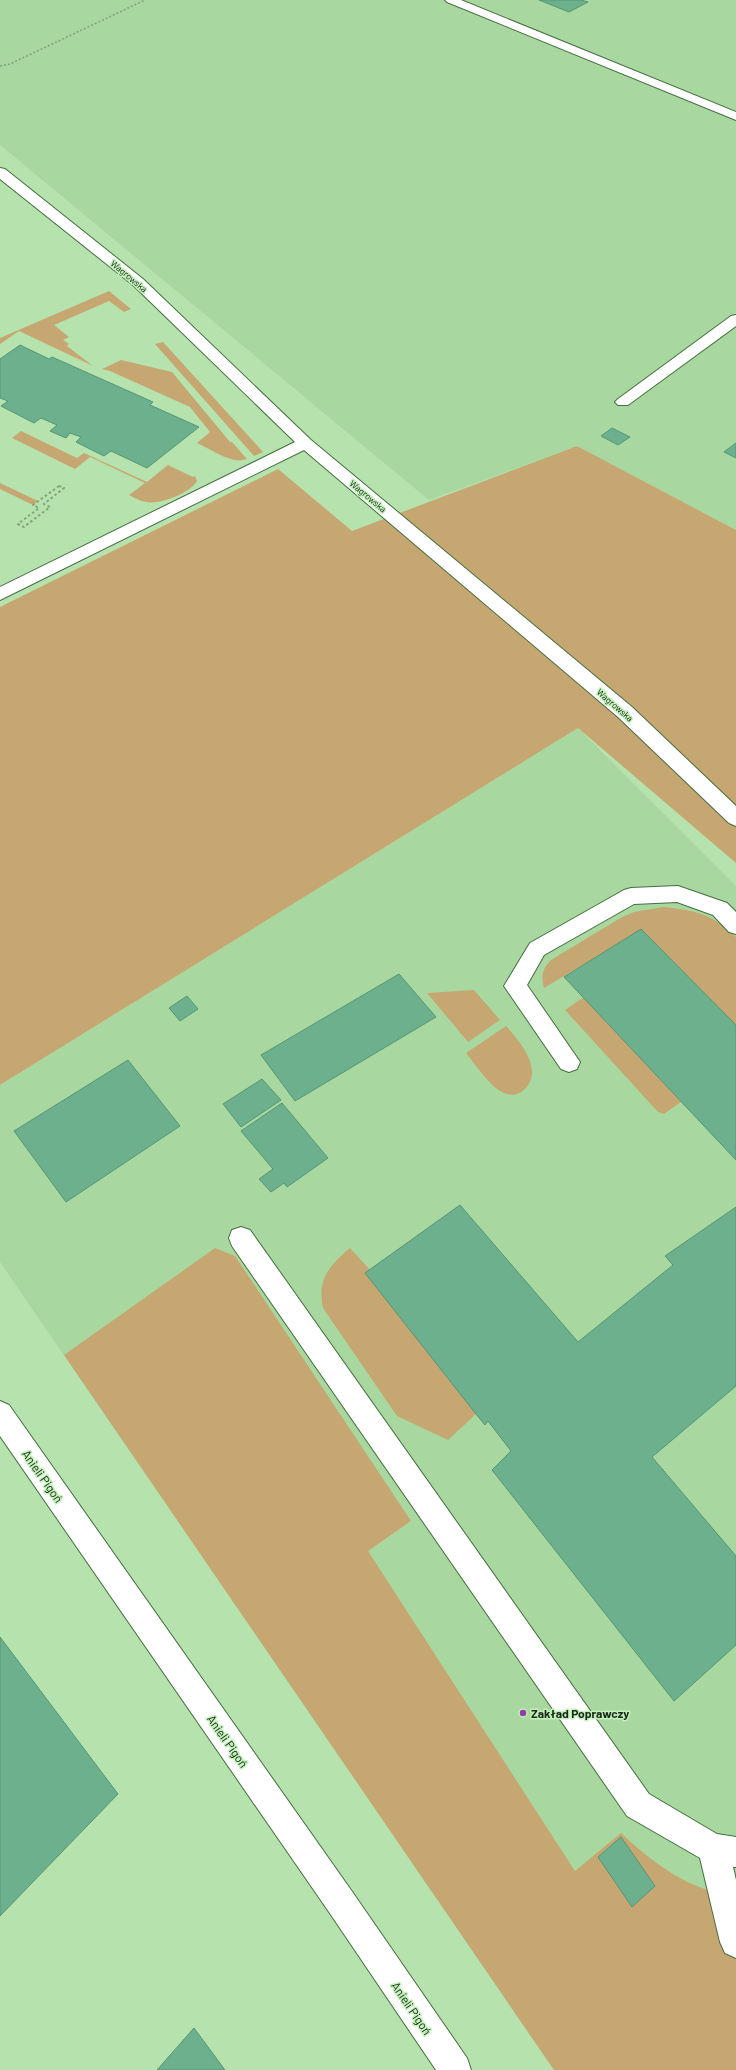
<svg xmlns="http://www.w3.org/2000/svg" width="736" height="2070" viewBox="0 0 736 2070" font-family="Barlow,sans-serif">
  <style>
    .built { fill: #a8d89f }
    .green { fill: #c6a772 }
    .building { fill: #6db08e; stroke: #549675 }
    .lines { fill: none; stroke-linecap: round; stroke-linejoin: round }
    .minor-casing { stroke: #466e40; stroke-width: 2 }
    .path-far1 { stroke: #81a37b; stroke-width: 1.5; stroke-dasharray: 2 2; stroke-linecap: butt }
    .path { stroke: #81a37b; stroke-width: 2; stroke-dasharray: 2.5 2.5; stroke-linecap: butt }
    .minor { fill: #fff; fill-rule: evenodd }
    .poi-dot { fill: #953ba6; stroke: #c3f0bb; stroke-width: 1.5 }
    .labels { text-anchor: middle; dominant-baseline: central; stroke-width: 3; stroke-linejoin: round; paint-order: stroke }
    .far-street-label { font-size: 9px; fill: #182916; stroke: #c3f0bb }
    .near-street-label { font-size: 12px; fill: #182916; stroke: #c3f0bb }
    .near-poi-label { font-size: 12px; font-weight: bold; fill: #182916; stroke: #c3f0bb; text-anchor: start }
  </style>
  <rect width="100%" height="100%" fill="#b6e2ae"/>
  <g class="built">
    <path d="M0,0H736V530L577,446L429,500L0,145Z"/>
    <path d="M578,728L736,886V2070H554L0,1262V1085Z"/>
  </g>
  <g class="green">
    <path d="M109,291L131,309L124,312L109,301L54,325L69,337L63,340L69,344L67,346L93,366L19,331L0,344V338Z"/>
    <path d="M163,342L263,452L254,456L155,344Z"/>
    <path d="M121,360L172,372L230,442H232L247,459C232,465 213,450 197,443L210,432L190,407L110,371L102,369Z"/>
    <path d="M21,431L77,458L84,453L147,482L168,465L193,477L195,476L197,481C190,493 160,505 146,502C140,501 135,498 129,495L145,483L90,457L75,469L12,438Z"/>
    <path d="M577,446L736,530V863L578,728L0,1085V607L278,469L352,531Z"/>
    <path d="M0,483L38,501L33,505L0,489Z"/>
    <path d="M663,907C695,910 713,914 736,937V1025L641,930L544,988C541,976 542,969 551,960L622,917L634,912Z"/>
    <path d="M474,990L500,1020L468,1042L427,993Z"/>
    <path d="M584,997L681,1102L664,1114L658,1112L565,1010Z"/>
    <path d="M506,1026C520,1042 545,1070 524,1090C519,1095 511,1096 504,1093C491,1088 475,1064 466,1053Z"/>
    <path d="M215,1248L235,1256L411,1521L368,1551L575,1871L621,1833C652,1862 691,1893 736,1895V2070H554L64,1355Z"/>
    <path d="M350,1248L370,1270L366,1273L476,1414L448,1440L397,1416L323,1308C317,1279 329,1266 350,1248Z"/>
  </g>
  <g class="building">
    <path d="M539,0H581L588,2L569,12Z"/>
    <path d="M20,345L49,359L52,357L153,402L150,405L199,427L147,468L111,451L104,456L76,442L81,437L70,433L66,438L50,431L57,425L41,418L34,423L1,406L8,401L0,398V359Z"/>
    <path d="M612,428L630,437L618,445L601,436Z"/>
    <path d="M736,443V458L724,452Z"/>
    <path d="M641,929L736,1025V1160L564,977Z"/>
    <path d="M399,974L436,1017L295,1101L261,1055Z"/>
    <path d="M187,996L198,1009L180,1021L169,1008Z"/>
    <path d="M128,1060L180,1126L66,1202L14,1131Z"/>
    <path d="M262,1079L281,1100L241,1127L223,1104Z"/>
    <path d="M282,1103L328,1158L287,1187L284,1183L271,1192L259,1179L273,1169L241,1131Z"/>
    <path d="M460,1205L578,1342L673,1265L665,1256L736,1207V1386L652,1457L736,1556V1645L674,1701L492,1470L511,1451L488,1421L485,1425L476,1414L365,1273Z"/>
    <path d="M0,1637L118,1794L0,1916Z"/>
    <path d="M621,1837L655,1886L632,1907L598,1857Z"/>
    <path d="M194,2028L225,2070H157Z"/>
  </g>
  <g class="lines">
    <defs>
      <g id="minor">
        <path d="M445,0H461L736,112V120L447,2Z"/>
        <path d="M0,168L5,169L143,279L311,440L632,707L736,806V826L729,823L618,717L304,450L0,600V587L295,442L133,285L0,179Z"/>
        <path d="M736,315V326L628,405H618L615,402L618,399L731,316Z"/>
        <path d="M678,886L727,903L736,912V934L729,932L713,915L677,902L634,904L544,955L527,985L580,1062L577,1069L569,1072L561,1069L504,986L530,943L624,890L631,888Z"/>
        <path d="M241,1227L250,1230L649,1794L717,1834L736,1837V1867H733L736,1880V1958L725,1953L720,1942L700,1858L627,1816L232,1246L229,1238L232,1230Z"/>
        <path d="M0,1401L9,1405L351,1890L467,2058L471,2070H436L329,1912L0,1436Z"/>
      </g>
    </defs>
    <use href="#minor" class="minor-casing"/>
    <path class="path-far1" d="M0,66L10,64L145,0"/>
    <path class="path" d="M59,486L64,488L44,504L50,507L24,527L18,524L39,508L33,505Z"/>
    <use href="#minor" class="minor"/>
  </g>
  <circle class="poi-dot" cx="523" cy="1713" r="4"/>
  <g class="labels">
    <g class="far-street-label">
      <text transform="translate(129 276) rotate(40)">Wagrowska</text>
      <text transform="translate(368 496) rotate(40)">Wagrowska</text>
      <text transform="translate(615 705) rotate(41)">Wagrowska</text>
    </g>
    <g class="near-street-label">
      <text transform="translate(43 1476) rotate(55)">Anieli Pigoń</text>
      <text transform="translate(228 1741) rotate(55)">Anieli Pigoń</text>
      <text transform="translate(412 2008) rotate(56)">Anieli Pigoń</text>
    </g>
    <g class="near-poi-label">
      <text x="531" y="1713">Zakład Poprawczy</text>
    </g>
  </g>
</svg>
